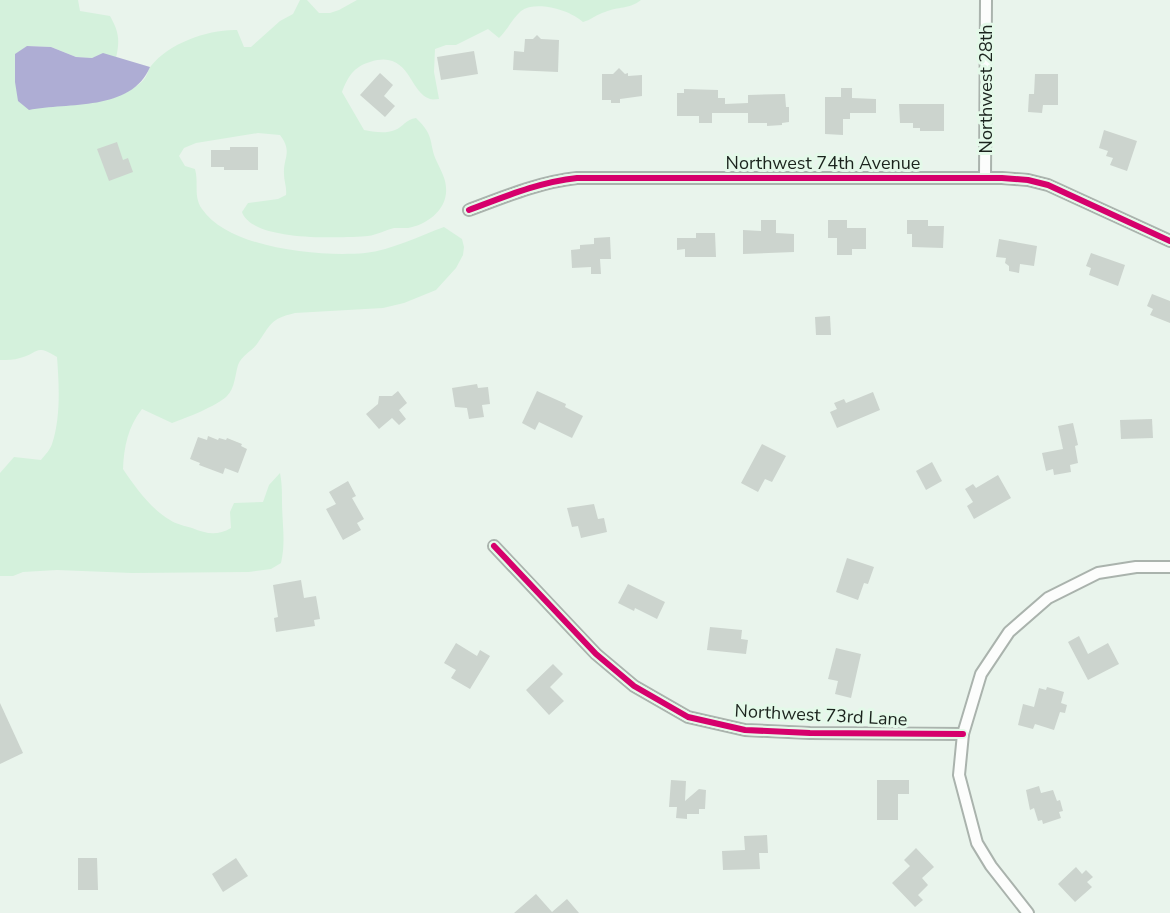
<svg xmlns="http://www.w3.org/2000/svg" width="1170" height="913" viewBox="0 0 1170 913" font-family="'Nunito Sans',sans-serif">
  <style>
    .green { fill: #d4f1dc }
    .water { fill: #aeadd4 }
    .building { fill: #ccd4ce }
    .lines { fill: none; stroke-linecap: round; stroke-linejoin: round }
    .street-casing { stroke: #aab3ad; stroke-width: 14 }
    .street { stroke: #fcfdfc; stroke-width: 10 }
    .cycleway-casing { stroke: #e4f9e9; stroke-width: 10 }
    .cycleway { stroke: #d6006c; stroke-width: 6 }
    .labels { text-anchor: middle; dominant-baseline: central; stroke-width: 6; stroke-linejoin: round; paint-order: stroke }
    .street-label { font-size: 18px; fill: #1b231d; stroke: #e4f9e9 }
  </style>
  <rect width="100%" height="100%" fill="#e9f4ec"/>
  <path class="green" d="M0,0H78L80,11L110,16C119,32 120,40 116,58L103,54L92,58L76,57L51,47L28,46L16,54L29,109C62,103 95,108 127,92C133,88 141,84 145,78C148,74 148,69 151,66C169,43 209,29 237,30L244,47H251L280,21L293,14L300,0H307L319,13H330L339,10L357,0H641C628,10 619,6 605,12C597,14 591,20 583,22C570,10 536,0 521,11C513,18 507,30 499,38L488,29L456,45H446L435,49L434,72L439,99C436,99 433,100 430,99C409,93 410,49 370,62C353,67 348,77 342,92L364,130C373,132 386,134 395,130C403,127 406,119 416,118C436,137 428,143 437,162C441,171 446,179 446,188C448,209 427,225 408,228C404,228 399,228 394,228C385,230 377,235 368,236C342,238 252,242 242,212L248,203L278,199L286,195C287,187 284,182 284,174C283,158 293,152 280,135L258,133L196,143L184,148L179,156L185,166L195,169C199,183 193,196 202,209C229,249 321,257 365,253C392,250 419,236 444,227L462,239L464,247L463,255L456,268L436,290L404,303L383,308L295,313C269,319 271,325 257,344C251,352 242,355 238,365C235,375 235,388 227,396C217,406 186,418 172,423L142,409C128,427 124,446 123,469C135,487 151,509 170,520C176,524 185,526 192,528C207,534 217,536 231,528L230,512L234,503L263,502L269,485L280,473C282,484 282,491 282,501C282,523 286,542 281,563L271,569L249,572L132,573L57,570L23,572L13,576H0V473L14,457L41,460C45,455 50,450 52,444C61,417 59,384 57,357C34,343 39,354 20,358C14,360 7,360 0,360Z"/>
  <path class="water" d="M27,46L51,47L76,57L92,58L103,53L150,67C131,112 68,102 29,110L18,101L15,82V54Z"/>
  <g class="building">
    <path d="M537,35L541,39L559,40L558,72L513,70L514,51L524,52L525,39H533Z"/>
    <path d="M474,51L478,74L441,80L437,57Z"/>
    <path d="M619,68L625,74L628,73V76L642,75V96L620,99V103H611V100H602V74H613Z"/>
    <path d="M380,73L393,85L384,96L395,106L385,117L360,95Z"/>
    <path d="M1035,74H1058V105H1043L1042,113L1028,112L1029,94H1034Z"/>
    <path d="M841,88H852V98L876,99V113H850V119H843V135L825,134V97H841Z"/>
    <path d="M684,89L718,90V98H725V104L748,103V95L785,94L786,107H789V122L782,123V125L767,126V123H748V113H712V123H699V116H677V93H684Z"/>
    <path d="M899,104H944V131H920V128H913V123H900Z"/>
    <path d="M1104,130L1137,141L1127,171L1110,165L1113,158L1106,156L1108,151L1099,148Z"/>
    <path d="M117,142L123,160L128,158L133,172L109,181L97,149Z"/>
    <path d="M230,147H258V170H224V167H211V150H230Z"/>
    <path d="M761,220H776V233L794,234V252L743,254V230L761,231Z"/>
    <path d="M828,220H847V228H866V249H852V255H837V238H828Z"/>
    <path d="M907,220H928V226H944L943,248L912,247V234H907Z"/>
    <path d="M696,233H715L716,257H685V249L677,250V238H696Z"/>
    <path d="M610,237L611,259H600L601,274H591V267L572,268L571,250L580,249V245L594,244V238Z"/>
    <path d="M999,239L1037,246L1034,266L1020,264L1019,273L1009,271V266L1005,263L1006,258L996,257Z"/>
    <path d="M1091,253L1125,265L1118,286L1089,275L1091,268L1086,266Z"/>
    <path d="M1152,294L1170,301V323L1150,315L1153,309L1147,306Z"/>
    <path d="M830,316L831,335H816L815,317Z"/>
    <path d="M477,384L478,388L488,387L490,404L482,405L484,417L469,419L467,408L455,407L452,388Z"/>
    <path d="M398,391L407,403L399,410L406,419L399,425L392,418L379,429L366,414L378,404L379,396H392Z"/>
    <path d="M537,391L566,404L565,407L583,416L572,438L539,422L535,430L522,423Z"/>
    <path d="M873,392L880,410L837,428L830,412L837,409L834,403L844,399L846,403Z"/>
    <path d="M1152,419L1153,438L1121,439L1120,420Z"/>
    <path d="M1073,423L1078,445L1075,446L1078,463L1070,465L1071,472L1054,475L1053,469L1046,471L1042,453L1063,449L1058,426Z"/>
    <path d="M208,436L218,440L219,438L226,440L227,438L242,444L241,446L247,449L238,473L225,468L223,474L199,465L200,463L190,459L198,437L207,440Z"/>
    <path d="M762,444L786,456L772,482L765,479L758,492L741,483Z"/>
    <path d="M932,462L942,481L926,490L916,471Z"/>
    <path d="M998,475L1011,498L974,519L967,506L973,502L965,489L973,484L976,488Z"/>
    <path d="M348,481L356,496L352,498L364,519L357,523L361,530L343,540L326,509L336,504L329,492Z"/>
    <path d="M594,504L598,519L604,518L607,532L581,538L578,526L572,527L567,508Z"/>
    <path d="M847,558L874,567L868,584L864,583L858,600L836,592Z"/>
    <path d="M301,580L304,598L316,596L320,619L314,620L315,626L276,632L274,618L278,617L273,585Z"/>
    <path d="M628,584L665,602L657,619L635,608L634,611L618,603Z"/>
    <path d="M710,627L742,630L741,639L748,640L746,654L707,650Z"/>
    <path d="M1079,636L1088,654L1108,643L1119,664L1088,680L1068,642Z"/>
    <path d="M456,643L477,656L480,650L490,656L470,689L451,678L456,670L444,663Z"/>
    <path d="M836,648L861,654L851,698L835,694L838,681L828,679Z"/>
    <path d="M553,664L563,674L550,687L564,701L549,715L526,690Z"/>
    <path d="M1047,687L1064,692L1061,703L1067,705L1065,713L1060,712L1054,730L1035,724L1033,729L1018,725L1023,704L1034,707L1039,688L1046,690Z"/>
    <path d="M0,703L23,753L0,764Z"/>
    <path d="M671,780L686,781L685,801L699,789L706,790L705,809H699V814H687V819L676,818L677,807H669Z"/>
    <path d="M877,780H909V794H898V820H877Z"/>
    <path d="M1039,786L1041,793L1053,790L1057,801L1060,800L1063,811L1059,812L1061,818L1043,824L1042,820L1038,821L1034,808L1030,810L1026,790Z"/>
    <path d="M767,835L768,853H759L760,869L723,870L722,851L745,850L744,836Z"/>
    <path d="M916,848L934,867L922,878L928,885L918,895L923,900L915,907L892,883L910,866L904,860Z"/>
    <path d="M78,858H97L98,890H78Z"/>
    <path d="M236,858L248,876L223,892L212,874Z"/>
    <path d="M1076,867L1082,874L1086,870L1093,877L1087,882L1092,887L1075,902L1058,884Z"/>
    <path d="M536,894L552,912L567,899L579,913H514Z"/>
  </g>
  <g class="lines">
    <defs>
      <g id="street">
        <path d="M985,178L986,0"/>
        <path d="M469,210C504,197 539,182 577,178H1002L1028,180L1048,185L1170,241"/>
        <path d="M494,546L596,654L634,686L688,717L745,730L810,733L963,734"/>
        <path d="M1028,913L991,866L977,843L959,775L963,734L981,674L1009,632L1048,598L1098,573L1136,567H1170"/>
      </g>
    </defs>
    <use href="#street" class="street-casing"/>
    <use href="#street" class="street"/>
    <defs>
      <g id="cycleway">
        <path d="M469,210C504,197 539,182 577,178H1002L1028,180L1048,185L1170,241"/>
        <path d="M494,546L596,654L634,686L688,717L745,730L810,733L963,734"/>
      </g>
    </defs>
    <use href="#cycleway" class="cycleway-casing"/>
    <use href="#cycleway" class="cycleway"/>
  </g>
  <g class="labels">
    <g class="street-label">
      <text transform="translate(986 89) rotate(-90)">Northwest 28th</text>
      <text x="823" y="163">Northwest 74th Avenue</text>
      <text transform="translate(821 715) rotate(3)">Northwest 73rd Lane</text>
    </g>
  </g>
</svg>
